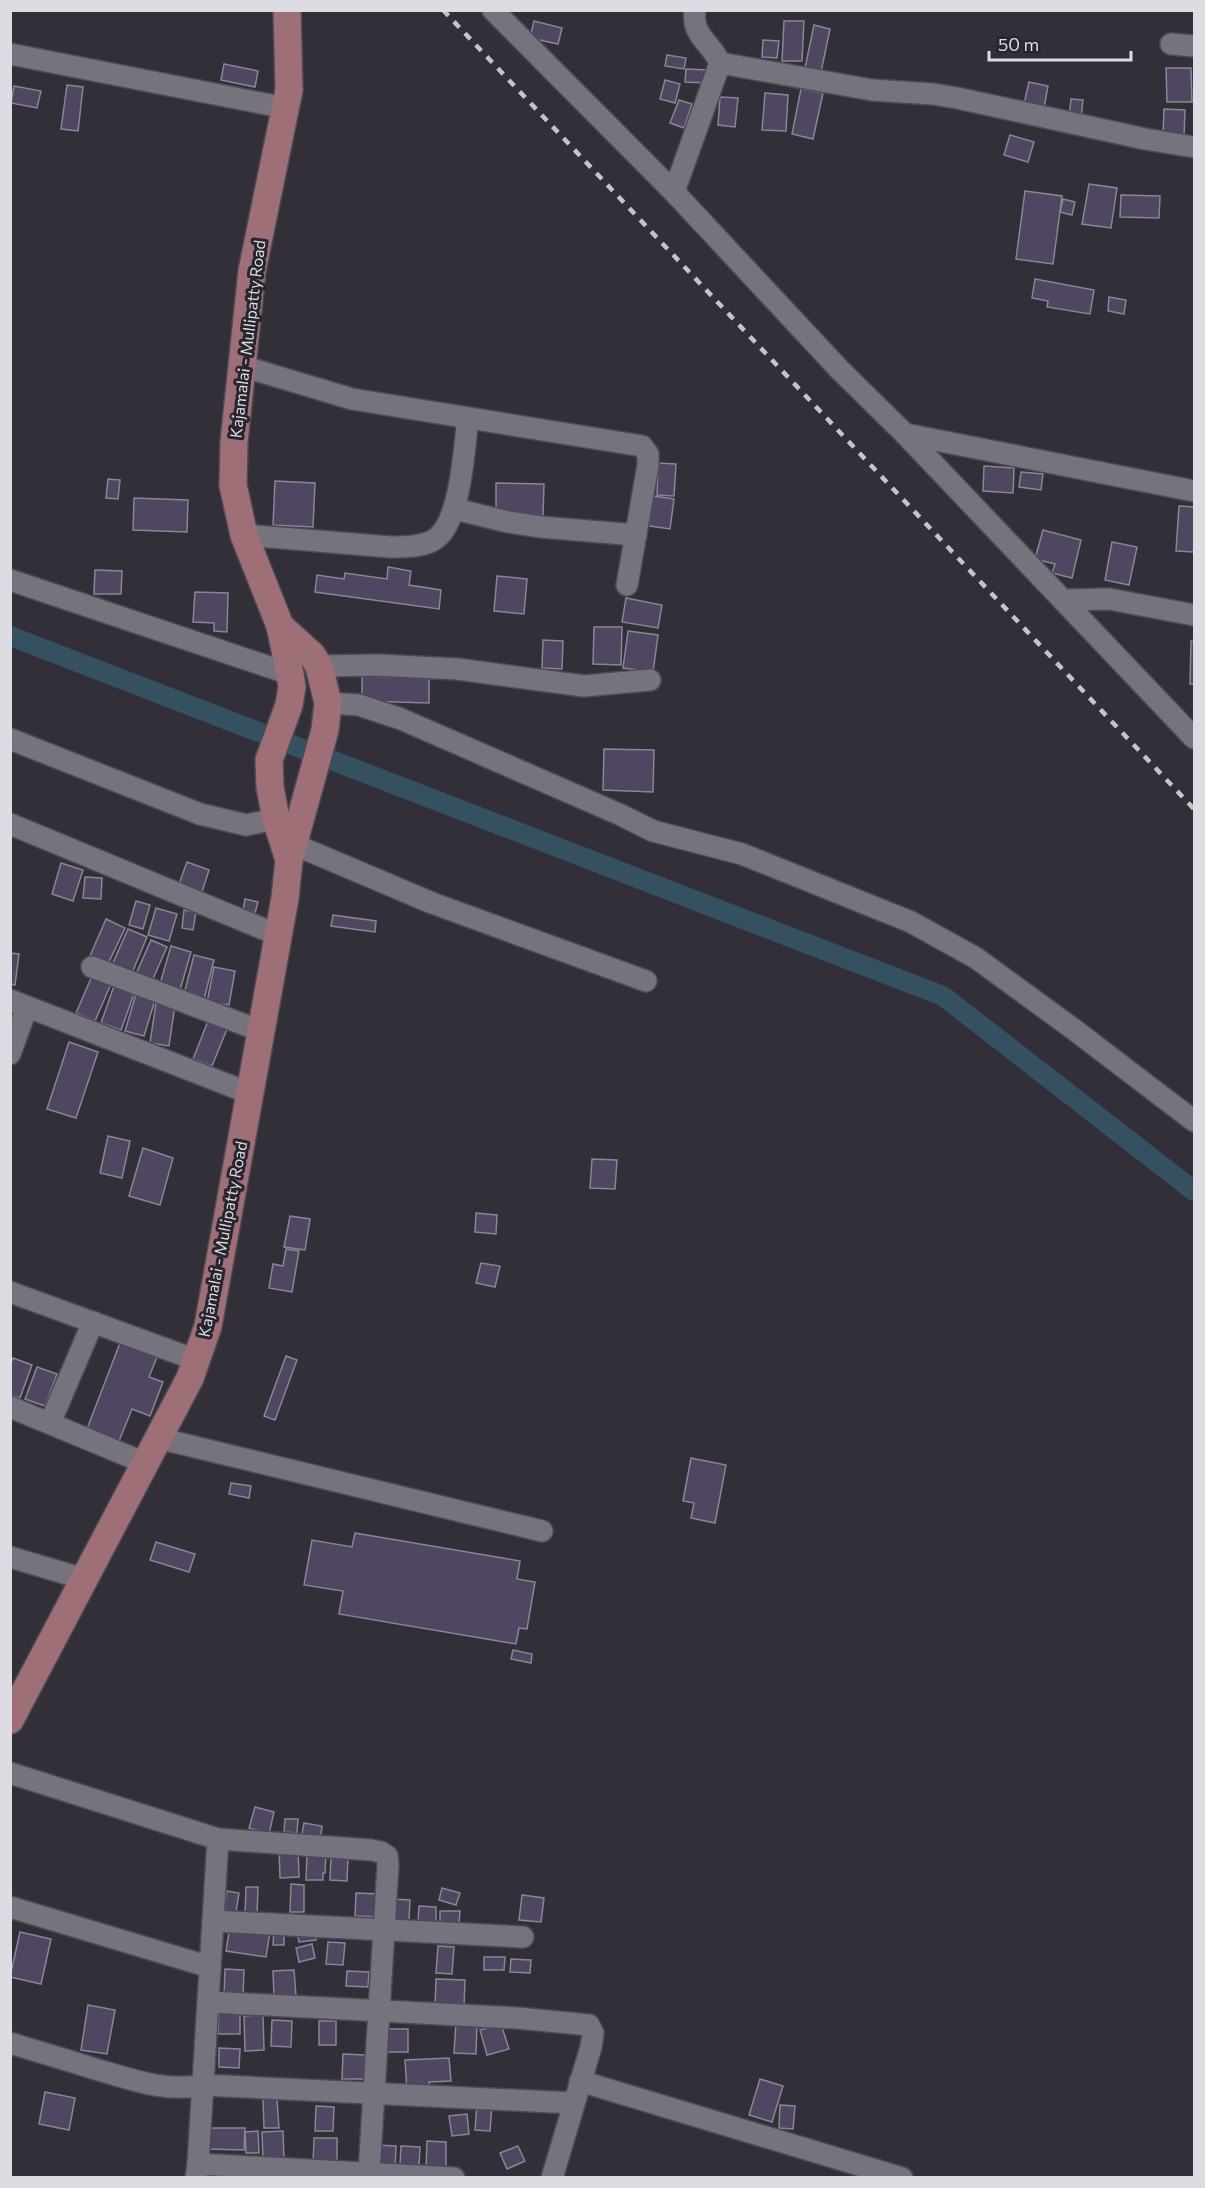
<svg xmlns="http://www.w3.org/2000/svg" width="1205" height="2188" viewBox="0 0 1205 2188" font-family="Commissioner,sans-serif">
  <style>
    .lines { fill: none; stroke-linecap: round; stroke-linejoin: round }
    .canal { stroke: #355161; stroke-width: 20 }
    .building { fill: #4f4761; stroke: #898692; stroke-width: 1.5 }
    .minor-casing { stroke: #4d4a53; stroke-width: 24 }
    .major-casing { stroke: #4d4a53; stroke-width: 30 }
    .minor { stroke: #76737f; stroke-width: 21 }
    .major { stroke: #9e6f77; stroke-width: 27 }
    .rail { stroke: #c6c4cb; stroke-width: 4.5; stroke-dasharray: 8 8; stroke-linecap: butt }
    .labels { text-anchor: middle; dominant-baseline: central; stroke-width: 6; stroke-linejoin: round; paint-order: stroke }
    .street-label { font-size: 16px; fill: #dedce3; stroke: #28252f }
  </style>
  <rect width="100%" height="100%" fill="#322f39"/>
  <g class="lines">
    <path class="canal" d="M10,636L943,996L1194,1191"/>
  </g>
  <g class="building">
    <path d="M534,21L562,28L558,44L530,38Z"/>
    <path d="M784,21H804L802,61H782Z"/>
    <path d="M814,25L830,29L821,72L805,68Z"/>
    <path d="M763,40L779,41L777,58L762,57Z"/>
    <path d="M667,55L686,58L684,69L665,66Z"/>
    <path d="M224,64L258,71L255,87L221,80Z"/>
    <path d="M1166,68H1191L1192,102H1167Z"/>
    <path d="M686,69L708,70L707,83L685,82Z"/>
    <path d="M665,80L680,84L675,103L660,99Z"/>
    <path d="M1029,82L1048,86L1044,108L1024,104Z"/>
    <path d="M67,85L83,87L78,131L61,129Z"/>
    <path d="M14,86L41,91L37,108L11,103Z"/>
    <path d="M801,89L823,93L813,139L792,134Z"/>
    <path d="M765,93L788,95L786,131L762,130Z"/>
    <path d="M720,97L738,98L735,127L718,125Z"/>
    <path d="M1071,99L1083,100L1081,119L1069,118Z"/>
    <path d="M679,100L692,104L684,128L670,123Z"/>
    <path d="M1164,109L1185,110L1184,137L1163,136Z"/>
    <path d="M1010,135L1034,142L1028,162L1004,155Z"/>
    <path d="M1089,184L1117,188L1111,228L1082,224Z"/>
    <path d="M1025,191L1062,196L1053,264L1016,259Z"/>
    <path d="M1121,195L1160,196L1159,218L1120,217Z"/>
    <path d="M1063,199L1075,202L1072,215L1060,212Z"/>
    <path d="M1035,279L1094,290L1090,314L1047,307L1048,301L1032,298Z"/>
    <path d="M1109,297L1126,300L1124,314L1108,311Z"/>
    <path d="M658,463L676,464L674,496L657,495Z"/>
    <path d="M984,466L1014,468L1013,493L983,491Z"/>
    <path d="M1021,472L1043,474L1041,490L1019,487Z"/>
    <path d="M108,479L120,480L118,499L106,498Z"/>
    <path d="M275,481L315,483L313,527L273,525Z"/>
    <path d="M496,483L544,484L543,516L496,514Z"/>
    <path d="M647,495L674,499L670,529L643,525Z"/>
    <path d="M134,498L188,500L187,532L133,530Z"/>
    <path d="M1179,506L1194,507V552L1176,551Z"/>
    <path d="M1043,530L1081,540L1072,578L1052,573L1055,564L1035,559Z"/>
    <path d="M1112,542L1137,547L1129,585L1105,580Z"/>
    <path d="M388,567L411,571L409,585L441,590L439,609L315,592L317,575L344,579L345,573L387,579Z"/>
    <path d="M95,570L122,571L121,594H94Z"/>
    <path d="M497,576L527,579L524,614L494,611Z"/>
    <path d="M195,592L228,593L227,632L214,631V623L193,622Z"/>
    <path d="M626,598L662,605L658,628L622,622Z"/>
    <path d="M594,627H622L621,665L593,664Z"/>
    <path d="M628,631L658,635L653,672L623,668Z"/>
    <path d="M543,640L563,641L562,669L542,668Z"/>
    <path d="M1191,641L1194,642V684H1190Z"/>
    <path d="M362,676L429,678V703L362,701Z"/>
    <path d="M604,749L654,750L653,792L603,790Z"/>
    <path d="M187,862L209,870L202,892L179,884Z"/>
    <path d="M61,863L83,870L73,901L52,894Z"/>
    <path d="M85,877L102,878L101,899L83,898Z"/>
    <path d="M245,899L258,902L255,913L243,910Z"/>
    <path d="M136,901L150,905L143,929L129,925Z"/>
    <path d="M156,908L177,914L169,941L148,935Z"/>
    <path d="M184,910L196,912L193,930L182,928Z"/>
    <path d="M333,915L376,921L375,932L331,926Z"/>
    <path d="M106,919L125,928L108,964L90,956Z"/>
    <path d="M128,929L147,937L132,973L112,965Z"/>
    <path d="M151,940L167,947L152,981L136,974Z"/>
    <path d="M171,946L191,952L180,990L160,984Z"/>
    <path d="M10,953L19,954L15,985L10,984Z"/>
    <path d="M194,955L214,960L204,999L184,994Z"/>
    <path d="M214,967L235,971L229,1005L207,1002Z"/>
    <path d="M92,976L111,984L95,1021L76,1013Z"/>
    <path d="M115,983L135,991L121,1030L101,1023Z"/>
    <path d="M136,994L155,1000L144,1036L125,1031Z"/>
    <path d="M156,1003L175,1005L169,1046L150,1043Z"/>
    <path d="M208,1021L227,1029L212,1066L193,1059Z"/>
    <path d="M69,1042L98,1052L76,1118L47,1109Z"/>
    <path d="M108,1136L130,1141L122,1178L100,1173Z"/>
    <path d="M143,1148L173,1158L160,1205L129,1196Z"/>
    <path d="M592,1159L617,1160L615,1189L590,1188Z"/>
    <path d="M476,1213L497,1215L496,1234L475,1232Z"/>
    <path d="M290,1216L310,1219L305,1250L284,1247Z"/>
    <path d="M286,1249L299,1251L292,1292L269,1288L273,1264L283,1266Z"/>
    <path d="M481,1263L500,1266L495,1287L476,1283Z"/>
    <path d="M120,1343L157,1357L149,1377L163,1382L150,1416L132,1409L117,1446L85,1434Z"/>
    <path d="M286,1356L297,1360L275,1420L264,1416Z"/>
    <path d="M13,1358L32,1365L20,1398L10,1395V1366Z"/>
    <path d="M37,1367L57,1374L45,1406L25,1399Z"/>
    <path d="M691,1458L726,1465L715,1523L691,1518L694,1503L683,1501Z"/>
    <path d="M231,1483L251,1486L249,1498L229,1494Z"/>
    <path d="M355,1533L520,1561L517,1579L535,1582L527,1629L519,1628L516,1644L339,1614L343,1591L304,1585L312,1540L352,1547Z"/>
    <path d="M156,1542L195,1554L189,1572L150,1560Z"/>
    <path d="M513,1650L532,1654L531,1663L511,1659Z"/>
    <path d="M255,1807L274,1812L269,1834L249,1828Z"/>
    <path d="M285,1819H298L297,1833L284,1832Z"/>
    <path d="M304,1823L322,1826L320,1842L301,1839Z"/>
    <path d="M298,1848L299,1877L280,1878L279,1849Z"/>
    <path d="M307,1853L326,1854L325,1873H323V1880H306Z"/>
    <path d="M331,1856H348L347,1881L330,1880Z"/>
    <path d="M291,1884L304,1885V1912H290Z"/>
    <path d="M246,1887H258L257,1916H245Z"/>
    <path d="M442,1888L460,1893L456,1905L439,1900Z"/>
    <path d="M227,1891L239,1893L236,1912L224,1910Z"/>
    <path d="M356,1893L382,1894L381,1917L355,1916Z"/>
    <path d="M522,1895L544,1898L541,1922L519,1920Z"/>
    <path d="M391,1899L410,1900L409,1920L390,1919Z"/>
    <path d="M419,1906L436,1907V1923L418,1922Z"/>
    <path d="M440,1911H460L459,1924L440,1923Z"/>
    <path d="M230,1926L270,1932L266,1957L226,1951Z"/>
    <path d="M274,1929L284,1930V1945H273Z"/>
    <path d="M315,1930L316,1940L299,1942L297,1932Z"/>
    <path d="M20,1932L51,1939L41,1984L10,1977Z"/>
    <path d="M328,1942L345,1943L343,1965L326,1964Z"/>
    <path d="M312,1944L315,1958L299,1962L296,1948Z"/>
    <path d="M438,1946L454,1947L452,1974L436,1973Z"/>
    <path d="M484,1957H505L504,1970H484Z"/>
    <path d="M511,1959L531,1960L530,1973L510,1972Z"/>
    <path d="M225,1969L244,1970L243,1997L224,1996Z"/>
    <path d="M294,1970L296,1996L274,1997L273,1971Z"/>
    <path d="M347,1971L369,1972L368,1987L346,1986Z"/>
    <path d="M436,1979L465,1980L464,2007L435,2006Z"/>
    <path d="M88,2005L115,2010L107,2054L81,2050Z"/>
    <path d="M219,2010L240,2011V2034H218Z"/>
    <path d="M263,2015L264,2050L245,2051L244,2016Z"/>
    <path d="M272,2020L292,2021L291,2047L271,2046Z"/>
    <rect x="319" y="2021" width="17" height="24"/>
    <path d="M456,2022H477L476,2054L454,2053Z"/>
    <path d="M501,2024L509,2049L487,2055L480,2030Z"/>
    <rect x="380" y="2029" width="28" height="23"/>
    <path d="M219,2048L240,2049L239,2068L219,2067Z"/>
    <path d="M343,2054L365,2055L364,2079H342Z"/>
    <path d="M449,2058L451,2081L429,2082L430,2091L407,2092L405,2060Z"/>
    <path d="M760,2079L783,2086L772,2122L749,2115Z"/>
    <path d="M45,2092L75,2098L69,2130L39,2124Z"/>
    <path d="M263,2099H277L279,2128H264Z"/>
    <path d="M477,2104L492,2105L490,2131L475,2130Z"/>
    <path d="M780,2105L795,2106L793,2129L779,2128Z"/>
    <path d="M316,2106L334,2107L333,2131H315Z"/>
    <path d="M467,2114L469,2134L452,2136L449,2116Z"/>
    <path d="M209,2128H245L244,2150L208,2149Z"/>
    <path d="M258,2131L259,2153H246L245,2132Z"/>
    <path d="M283,2131L284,2159L263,2160L262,2132Z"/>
    <path d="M314,2138H337V2164H313Z"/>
    <path d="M427,2141L446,2142V2169L426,2168Z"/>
    <path d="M376,2145L396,2146L395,2170L375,2169Z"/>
    <path d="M401,2146L420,2147L419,2166L400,2165Z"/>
    <path d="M518,2146L525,2161L507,2169L500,2153Z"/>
  </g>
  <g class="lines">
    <defs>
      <g id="minor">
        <path d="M493,10L674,192L839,369L905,434L1194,491"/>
        <path d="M1171,44L1194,46"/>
        <path d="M10,54L286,108"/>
        <path d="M720,63L872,90L933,94L957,98L1145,139L1194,147"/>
        <path d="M674,192L720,63C711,42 691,36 695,10"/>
        <path d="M242,366L352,399L642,446L648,454V465L627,585"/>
        <path d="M905,434L1194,738"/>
        <path d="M455,509L508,522L541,527L636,535"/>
        <path d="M244,535L391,547C404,547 420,547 432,541C461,527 464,448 468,418"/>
        <path d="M10,580L290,674"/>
        <path d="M1063,600L1109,599L1194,615"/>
        <path d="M319,666L378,665L457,669L584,686L650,680"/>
        <path d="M328,703L359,705L401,719L621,815L653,831L742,854L911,922L976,958L1072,1028L1194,1121"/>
        <path d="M10,739L200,814L246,825L276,819"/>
        <path d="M10,824L278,935"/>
        <path d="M293,844L432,903L646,981"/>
        <path d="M92,967L261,1031"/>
        <path d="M10,1000L249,1093"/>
        <path d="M10,1054L27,1007"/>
        <path d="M10,1292L196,1360"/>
        <path d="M10,1407L145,1463"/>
        <path d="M50,1423L93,1322"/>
        <path d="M158,1438L542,1531"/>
        <path d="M10,1557L84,1579"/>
        <path d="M10,1773L218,1839L371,1850L381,1852L387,1856L388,1865L369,2173"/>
        <path d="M10,1907L210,1967"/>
        <path d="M213,1921L523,1937"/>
        <path d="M209,2002L517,2018L589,2025L593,2033L591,2047L552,2178"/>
        <path d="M10,2043C39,2052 67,2060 95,2069C131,2079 165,2093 203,2085L573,2103"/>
        <path d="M580,2081L902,2178"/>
        <path d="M198,2164L454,2178"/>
        <path d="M196,2178L198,2164L218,1839"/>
      </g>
      <g id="major">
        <path d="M280,626L312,655L319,666L328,703L325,730L289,860"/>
        <path d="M10,1720L190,1378L208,1326L285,898L289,860L276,819L270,787L269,760L289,705L292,687L290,674L280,626L244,535L233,485L234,442L252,271L289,90L287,10"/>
      </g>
    </defs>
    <use href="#minor" class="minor-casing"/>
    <use href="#major" class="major-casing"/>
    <use href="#minor" class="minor"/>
    <use href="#major" class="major"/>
    <path class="rail" d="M443,10L1194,809"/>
  </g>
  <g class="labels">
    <g class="street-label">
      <text transform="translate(247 339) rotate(-83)">Kajamalai - Mullipatty Road</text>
      <text transform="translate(222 1239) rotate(-79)">Kajamalai - Mullipatty Road</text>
    </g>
  </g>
  <rect width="1205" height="2188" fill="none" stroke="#dedce3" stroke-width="24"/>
  <path d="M989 51v9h142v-9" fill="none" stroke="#dedce3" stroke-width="3"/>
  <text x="998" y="51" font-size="18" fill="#dedce3" stroke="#28252f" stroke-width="4.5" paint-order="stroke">50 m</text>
</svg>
